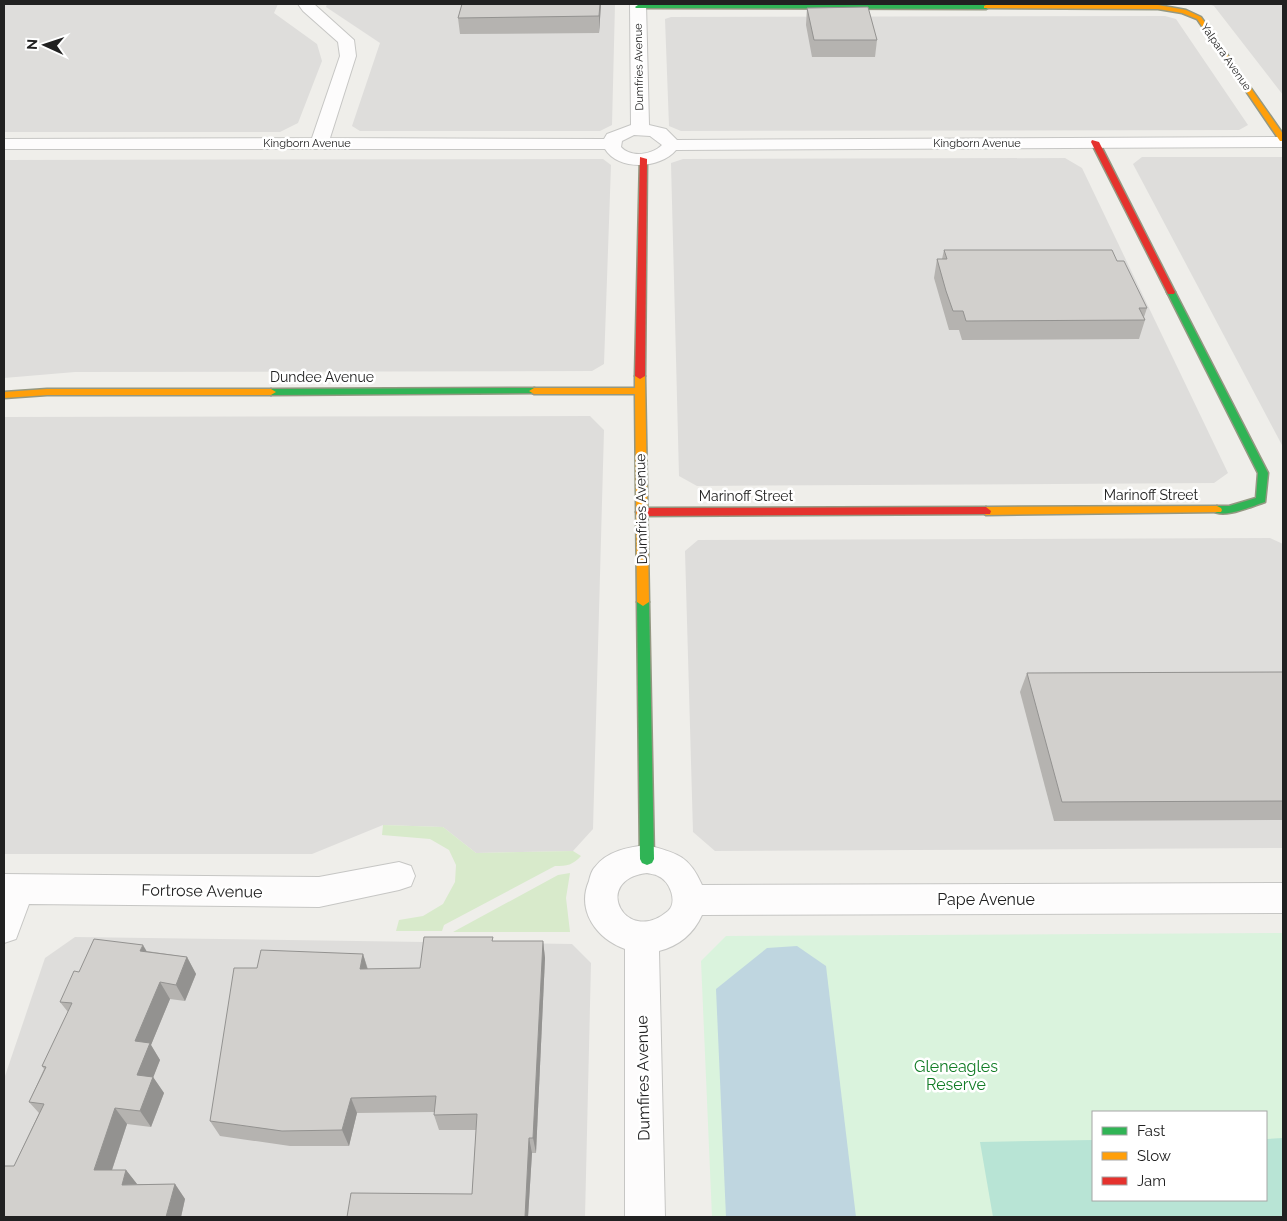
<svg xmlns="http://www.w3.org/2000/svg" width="1287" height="1221" viewBox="0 0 1287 1221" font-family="Raleway,sans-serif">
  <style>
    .residential { fill: #dedddb }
    .grass { fill: #d8eacb }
    .park { fill: #daf3dd; fill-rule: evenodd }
    .pitch { fill: #b8e4d5 }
    .water { fill: #bfd6e0 }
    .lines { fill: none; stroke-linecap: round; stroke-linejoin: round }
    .street-casing { stroke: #c6c6c4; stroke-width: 2 }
    .fast-casing { stroke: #949882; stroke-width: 3 }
    .slow-casing { stroke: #949882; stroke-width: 3 }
    .jam-casing { stroke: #949882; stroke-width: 3 }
    .street { fill: #fdfcfc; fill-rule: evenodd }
    .fast { fill: #30b455; fill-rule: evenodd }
    .slow { fill: #ff9f0a; fill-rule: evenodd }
    .jam { fill: #e5322d; fill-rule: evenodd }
    .wall { fill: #b5b3b0 }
    .shaded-wall { fill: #939290 }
    .building { fill: #d2d0cd; stroke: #939290 }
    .labels { text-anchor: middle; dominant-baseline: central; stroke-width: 5; stroke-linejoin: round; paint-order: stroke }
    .far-street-label { font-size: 11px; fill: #212121; stroke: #fff }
    .street-label { font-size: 14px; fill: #212121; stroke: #fff }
    .near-street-label { font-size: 16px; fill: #212121; stroke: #fff }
    .near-park-label { font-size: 16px; fill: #127c26; stroke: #fff }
  </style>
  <rect width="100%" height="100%" fill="#efeeea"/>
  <g class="residential">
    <path d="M4,4H278L274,13L317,44L322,61L298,123L280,132H4Z"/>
    <path d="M327,4H615L612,125L600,131H360L352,126L380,43L326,7Z"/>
    <path d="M1208,4H1283V95L1214,6Z"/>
    <path d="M1165,16L1176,19L1248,125L1239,130L681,131L669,126L665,19L671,17Z"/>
    <path d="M1142,157H1283V447L1133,164Z"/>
    <path d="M1065,158L1082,168L1228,473L1214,483L697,486L679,476L671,163L683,159Z"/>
    <path d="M603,159L611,165L604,364L592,371L75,372L4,378V160Z"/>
    <path d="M590,416L604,430L593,829L573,851L476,853L443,827L383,825L312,854H4V417Z"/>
    <path d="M1270,538L1283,544V848L715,851L693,832L685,551L698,540Z"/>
    <path d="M75,937L572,944L591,963L585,1217H4V1079L45,958Z"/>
  </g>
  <g class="grass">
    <path d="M383,825L443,827L476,853L573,851L581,856C573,865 567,866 555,866L444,925L442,931H396L399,920L423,916L443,904L455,882L456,865L449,850L430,839L382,835Z"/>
    <path d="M570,873L566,898L570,932H453L558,875Z"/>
  </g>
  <path class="park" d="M1283,933V1217H712L701,961L726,936ZM1093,1112H1266V1200H1093Z"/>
  <path class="pitch" d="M1283,1138V1217H993L980,1142L1093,1140V1200H1266V1139Z"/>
  <path class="water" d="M797,946L826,966L856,1217H726L716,989L767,948Z"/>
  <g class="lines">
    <defs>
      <g id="street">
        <path d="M298,4H314L354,40L356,56L330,138L604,139L607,134L631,125L630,4H646L649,125L666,129L677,140L1283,137V147L676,150C660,169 618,171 605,149H4V139L312,138L340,56L338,42L303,11ZM634,135L650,136L662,145C652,155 631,158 621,147L622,141Z"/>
        <path d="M647,845C676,853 689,855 702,885L1283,883V913L702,915C694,933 679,946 659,951L665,1217H625V949C597,939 576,911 589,881C590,876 592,870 595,867C607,851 629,847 647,845ZM647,873C650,874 655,874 658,876C670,881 678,902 668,911C626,947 590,880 647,873Z"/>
        <path d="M399,862L411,866L415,876L411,886L399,890L319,907L29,904L16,939L4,943V874L319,877Z"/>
      </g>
      <g id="fast">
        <path d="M638,5H986L989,7L986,9L636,8L635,7Z"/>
        <path d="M1171,289L1175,292L1268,473L1265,502C1252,506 1222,520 1212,510L1217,506H1229L1256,498L1258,473L1167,292Z"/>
        <path d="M534,388L537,389V393L271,395L266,392L271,389Z"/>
        <path d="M643,598L649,602L654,859L652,863L647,865L642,863L640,859L637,602Z"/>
      </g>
      <g id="slow">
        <path d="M986,5H1158L1186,10L1201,17L1283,134V141H1280L1197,19L1182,13L1158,9L984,8V6Z"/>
        <path d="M640,373L645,376L649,602L643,606L637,602L635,394H534L529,391L534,388H635V376Z"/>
        <path d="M47,389H271L276,392L271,395H47L4,398V392Z"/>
        <path d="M1217,506L1221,508L1222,510L1221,512L986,515L981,511L986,507Z"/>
      </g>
      <g id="jam">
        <path d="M1092,140L1099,142L1175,292L1174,294H1168L1167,292L1091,142Z"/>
        <path d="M640,157L647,159L645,376L640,379L635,376Z"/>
        <path d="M986,507L991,511L990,514L641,516L636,512L641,508Z"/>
      </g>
    </defs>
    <use href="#street" class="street-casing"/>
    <use href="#fast" class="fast-casing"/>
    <use href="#slow" class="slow-casing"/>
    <use href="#jam" class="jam-casing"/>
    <use href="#street" class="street"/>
    <use href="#fast" class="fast"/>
    <use href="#slow" class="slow"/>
    <use href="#jam" class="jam"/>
  </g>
  <g class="wall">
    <path d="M462,4H601L599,33L460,34L458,18Z"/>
    <path d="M807,8L877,40L875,57H812L806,25Z"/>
    <path d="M944,250L1117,261L1147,308L1144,317L1145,320L1139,339L962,340L959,330H949L934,278L937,259H942Z"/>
    <path d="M1283,672V820L1054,821L1020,692L1027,673Z"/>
    <path d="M494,941H543L545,958L536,1153H532L528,1217H347L472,1194L476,1130H439L434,1115V1112L357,1113L349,1146H290L220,1136L210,1121L257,968L363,954L368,969L420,968Z"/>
    <path d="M147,951L187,957L196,974L185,1001L170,999L151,1045L160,1060L153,1077L164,1093L151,1127L127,1124L112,1170H126L137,1184H175L185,1199L181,1217H4L14,1166L39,1113L29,1102L44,1069L42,1066L68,1012L60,1002Z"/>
  </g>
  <g class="shaded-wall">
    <path d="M600,4H601L599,33V16Z"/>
    <path d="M543,941L545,958L536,1153L533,1138Z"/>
    <path d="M143,945L153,962L140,951Z"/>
    <path d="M363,954L368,971L360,969Z"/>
    <path d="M187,957L196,974L185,1001L176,985Z"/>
    <path d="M160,982L170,999L151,1045L160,1060L148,1091L137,1075L135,1041Z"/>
    <path d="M153,1077L164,1093L151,1127L140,1111Z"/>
    <path d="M351,1098L357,1113L349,1146L342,1130Z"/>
    <path d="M115,1108L127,1124L107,1185L94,1170Z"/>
    <path d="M529,1138L532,1153L528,1217H525Z"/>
    <path d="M126,1170L137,1184L122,1185Z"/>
    <path d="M175,1184L185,1199L181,1217H166Z"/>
  </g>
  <g class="building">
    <path d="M462,4H600L599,16L458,18Z"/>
    <path d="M868,7L877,40H814L807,8Z"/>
    <path d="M944,250H1112L1117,261H1124L1147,308H1139L1145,320L966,321L963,311H953L946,291L937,259H947Z"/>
    <path d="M1283,672V801L1062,802L1027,673Z"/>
    <path d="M424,937H493L492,941H543L533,1138H529L525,1217H347L351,1193L472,1194L477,1114L434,1115L436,1096L351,1098L342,1130L282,1131L210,1121L234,968H257L261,950L363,954L360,969L420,968Z"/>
    <path d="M94,939L143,945L140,951L187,957L176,985L160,982L135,1041L150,1043L137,1075L153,1077L140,1111L115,1108L94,1170H126L122,1185L175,1184L166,1217H4V1166H14L44,1104L29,1102L46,1067L42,1066L72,1003L60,1002L74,971L79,972Z"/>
  </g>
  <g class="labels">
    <g class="far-street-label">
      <text transform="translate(1226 57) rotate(55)">Yalpara Avenue</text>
      <text transform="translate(639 67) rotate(-91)">Dumfries Avenue</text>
      <text x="307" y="143">Kingborn Avenue</text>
      <text x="977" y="143">Kingborn Avenue</text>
    </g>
    <g class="street-label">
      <text x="322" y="377">Dundee Avenue</text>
      <text x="1151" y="495">Marinoff Street</text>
      <text x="746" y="496">Marinoff Street</text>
      <text transform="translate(641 509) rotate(-91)">Dumfries Avenue</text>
    </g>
    <g class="near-street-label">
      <text transform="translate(202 891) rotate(1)">Fortrose Avenue</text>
      <text x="986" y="899">Pape Avenue</text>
      <text transform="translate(643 1078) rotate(-91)">Dumfires Avenue</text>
    </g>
    <g class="near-park-label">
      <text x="956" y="1066">Gleneagles<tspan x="956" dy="18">Reserve</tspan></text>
    </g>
  </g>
  <rect width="1287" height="1221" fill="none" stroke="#212121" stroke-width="10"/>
  <rect x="1092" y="1111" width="175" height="90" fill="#ffffff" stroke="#a6a6a6"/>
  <rect x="1102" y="1127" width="25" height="8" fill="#30b455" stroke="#a6a6a6"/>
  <text x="1137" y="1136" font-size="15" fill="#212121">Fast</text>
  <rect x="1102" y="1152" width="25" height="8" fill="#ff9f0a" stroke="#a6a6a6"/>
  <text x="1137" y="1161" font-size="15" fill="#212121">Slow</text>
  <rect x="1102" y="1177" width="25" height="8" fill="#e5322d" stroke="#a6a6a6"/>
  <text x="1137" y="1186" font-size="15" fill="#212121">Jam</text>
  <g transform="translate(45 45) rotate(273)" stroke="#ffffff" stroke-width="4" paint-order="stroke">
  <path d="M0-4L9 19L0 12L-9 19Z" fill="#212121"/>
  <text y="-8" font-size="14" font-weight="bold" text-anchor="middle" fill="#212121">N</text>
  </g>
</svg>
